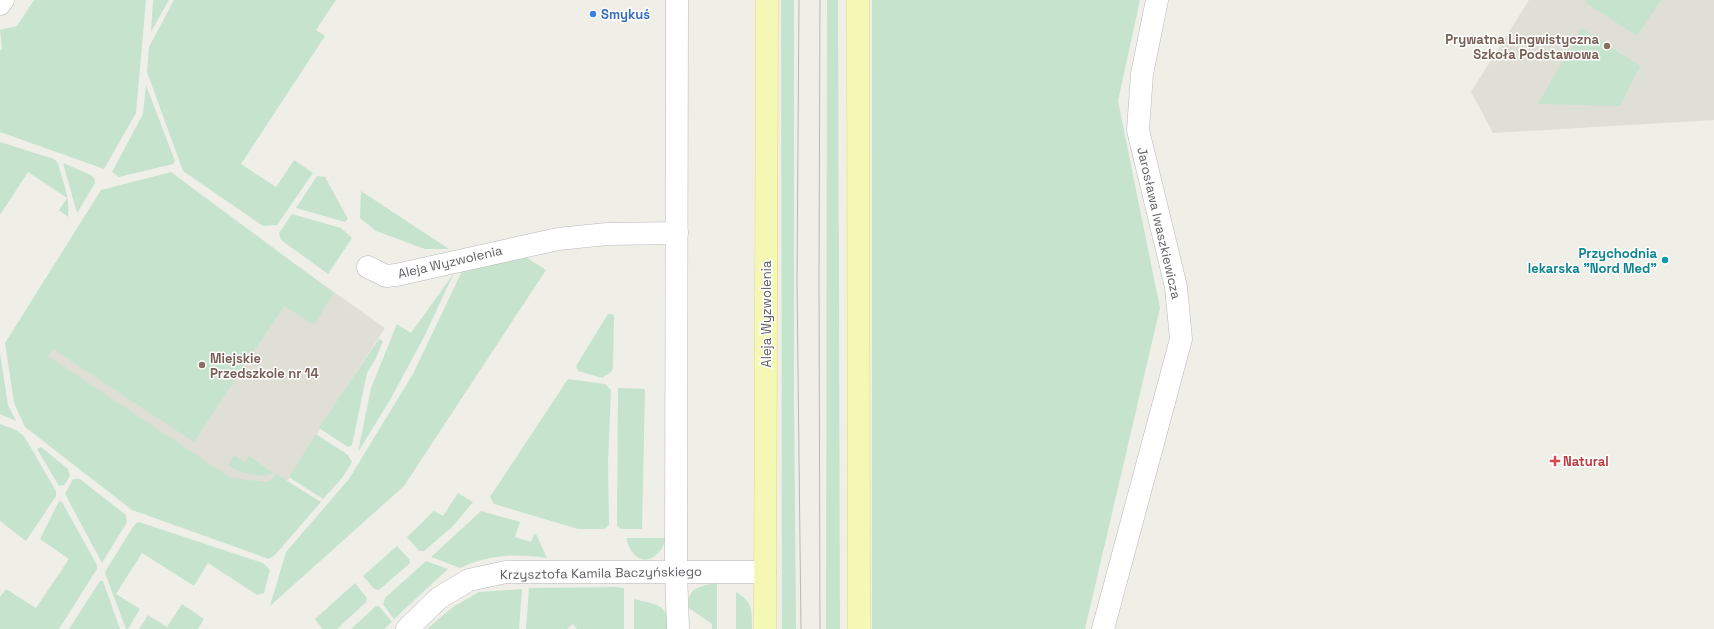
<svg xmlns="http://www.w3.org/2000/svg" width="1714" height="629" viewBox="0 0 1714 629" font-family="'Space Grotesk',sans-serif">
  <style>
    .education { fill: #dfdfd6 }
    .green { fill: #c6e4cd }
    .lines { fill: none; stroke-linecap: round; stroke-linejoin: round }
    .minor-casing { stroke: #b7b8bc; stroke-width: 23 }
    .major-casing { stroke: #e5dc6b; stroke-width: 23 }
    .minor { stroke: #fff; stroke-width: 22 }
    .major { stroke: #f5f8b4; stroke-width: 22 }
    .tram { stroke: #b7b7b8; stroke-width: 1 }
    .shop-dot { fill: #3f7fe0; stroke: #fff; stroke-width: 1.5 }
    .education-dot { fill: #8d6e63; stroke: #fff; stroke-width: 1.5 }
    .culture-dot { fill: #0f9aa8; stroke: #fff; stroke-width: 1.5 }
    .health-dot { fill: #e0444e; stroke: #fff; stroke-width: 1.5 }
    .labels { text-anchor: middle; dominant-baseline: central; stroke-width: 3; stroke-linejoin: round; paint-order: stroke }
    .shop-label { font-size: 13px; font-weight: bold; fill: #366cbe; stroke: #fff; text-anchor: start }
    .education-label { font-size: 13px; font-weight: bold; fill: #785e54; stroke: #fff; text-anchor: end }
    .street-label { font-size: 13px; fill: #5f6066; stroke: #fff }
    .culture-label { font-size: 13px; font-weight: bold; fill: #0d838f; stroke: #fff; text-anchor: end }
    .health-label { font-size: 13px; font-weight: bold; fill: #be3a42; stroke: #fff; text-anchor: start }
  </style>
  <rect width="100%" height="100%" fill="#efefe7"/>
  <g class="education">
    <path d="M1529,0H1714V120L1493,133L1471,92Z"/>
    <path d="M168,175L385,328L252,536L17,402Z"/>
  </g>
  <g class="green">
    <path d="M34,0H146L136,113L104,169L0,132V51L2,48L0,30L17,26Z"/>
    <path d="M153,0H169L151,32Z"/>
    <path d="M174,0H336L316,30L325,36L241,164L276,187L294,160L313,173L277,225L263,226L183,171L147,72L149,47Z"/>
    <path d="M781,0H794V398L796,629H782Z"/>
    <path d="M827,0H838L840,629H826Z"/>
    <path d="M872,0H1140L1118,101L1160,308L1085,629H872Z"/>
    <path d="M1587,0H1661L1637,36L1585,2Z"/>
    <path d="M1581,28L1640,66L1620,106L1538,104Z"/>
    <path d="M146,85L175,161L173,164L119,177L112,172L143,114Z"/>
    <path d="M0,142L54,159L58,163C62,180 71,199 68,217L59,210L67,198L28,172L0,215Z"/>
    <path d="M63,163L91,175L94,178L95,183L77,213Z"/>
    <path d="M171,172L334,293L314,325L284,306L194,442L53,349L48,356L231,478L266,482L271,480L276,474L321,502L275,555L269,559L132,510L25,427L14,403L5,343L101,190Z"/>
    <path d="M317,176L325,177L348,219L345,222L296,208Z"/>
    <path d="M361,191L449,249H425L376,231L360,218Z"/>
    <path d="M292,214L341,228L352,238L328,274L281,240L279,233Z"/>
    <path d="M523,255L546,270L404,486L270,606L286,552L349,479L414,372L463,269Z"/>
    <path d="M454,273L424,337L390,400L358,452L371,388L397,324L411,333Z"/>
    <path d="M608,314H612L614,316L613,368L610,373L602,378L578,371L576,366Z"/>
    <path d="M379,339L383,341L376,358L367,373L352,445L348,447L319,428Z"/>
    <path d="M0,353L8,405L16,421L0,414Z"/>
    <path d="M568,379L605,384L611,390L608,462L609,525L604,529H578L494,504L490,497Z"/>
    <path d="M618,388L645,389L642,529H621L617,526Z"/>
    <path d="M0,424L16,430L24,436L56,491V496L26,541L0,521Z"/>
    <path d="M316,434L348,455L352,462L342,478L323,499L289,477Z"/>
    <path d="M41,447L68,469L70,476L64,485L59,486L37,449Z"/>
    <path d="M234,455L245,462L249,456L273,473C265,480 235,472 228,465Z"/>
    <path d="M73,479H80L126,515L127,522L102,563L65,494Z"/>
    <path d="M458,493L473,502L452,527L424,551H419L407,537L434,511L443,516Z"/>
    <path d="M59,501L62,502L97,565V569L59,629H0V597L6,589L36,608L69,559L40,539Z"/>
    <path d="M481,511L520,522L515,537L531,542L534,534H536L547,558C519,553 485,555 460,568L431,557Z"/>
    <path d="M139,522L263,563L270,570L264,593L257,595L208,563L194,586L142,553L116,594L140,609L128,629H126L105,573L106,570L135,524Z"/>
    <path d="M626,538H665C664,554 645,568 633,553C629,549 628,543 626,538Z"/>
    <path d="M397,546L409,559L410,563L379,590L374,589L363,576Z"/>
    <path d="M426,561L448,569L394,619L383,604L385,598Z"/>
    <path d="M100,581H103L120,629H69Z"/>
    <path d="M355,583L367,598L366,602L337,629H322L315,619Z"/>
    <path d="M717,583V629H712V624L689,608C686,587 701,586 717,583Z"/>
    <path d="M616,587L624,588V629H577L573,624L567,629H526L529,588Z"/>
    <path d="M522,589L519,629H427L453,607L479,592Z"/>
    <path d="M736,592C753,602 752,610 752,629H736Z"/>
    <path d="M634,599C644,602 661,603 666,613C669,617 668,624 668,629H634Z"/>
    <path d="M182,604L204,619L198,629H139L148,615L167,627Z"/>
    <path d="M376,606H379L392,622L384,629H351Z"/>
  </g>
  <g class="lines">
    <defs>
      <g id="minor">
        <path d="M677,0L676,572L678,629"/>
        <path d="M0,4L3,0"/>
        <path d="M368,267L386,276L396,275L558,239L607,234L677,233"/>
        <path d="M407,629L439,598L469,580L506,572H765"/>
        <path d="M1103,629L1181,339L1176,287L1138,130L1142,74L1157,0"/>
      </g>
      <g id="major">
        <path d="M858,0L859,629"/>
        <path d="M765,629L767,0"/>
      </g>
    </defs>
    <use href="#minor" class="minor-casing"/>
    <use href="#major" class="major-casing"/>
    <use href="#minor" class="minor"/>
    <use href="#major" class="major"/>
    <g class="tram">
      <path d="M799,0L797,282L801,629"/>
      <path d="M820,0L819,280L820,629"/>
    </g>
  </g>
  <circle class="shop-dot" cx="593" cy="14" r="4"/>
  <g class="education-dot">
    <circle cx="1607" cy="46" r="4"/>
    <circle cx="202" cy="365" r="4"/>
  </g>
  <circle class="culture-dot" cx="1665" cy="260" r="4"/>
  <path class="health-dot" d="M1553 455h4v4h4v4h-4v4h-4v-4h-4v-4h4z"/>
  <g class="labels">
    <g class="shop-label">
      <text x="601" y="14">Smykuś</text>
    </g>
    <g class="education-label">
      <text x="1599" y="39">Prywatna Lingwistyczna<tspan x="1599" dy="15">Szkoła Podstawowa</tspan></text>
      <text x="210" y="358" text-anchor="start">Miejskie<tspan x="210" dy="15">Przedszkole nr 14</tspan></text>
    </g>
    <g class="street-label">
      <text transform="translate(1159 223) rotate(77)">Jarosława Iwaszkiewicza</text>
      <text transform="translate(450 262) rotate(-13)">Aleja Wyzwolenia</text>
      <text transform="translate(766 314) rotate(-90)">Aleja Wyzwolenia</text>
      <text transform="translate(601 573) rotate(-1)">Krzysztofa Kamila Baczyńskiego</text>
    </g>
    <g class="culture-label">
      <text x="1657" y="253">Przychodnia<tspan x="1657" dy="15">lekarska "Nord Med"</tspan></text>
    </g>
    <g class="health-label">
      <text x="1563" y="461">Natural</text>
    </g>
  </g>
</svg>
